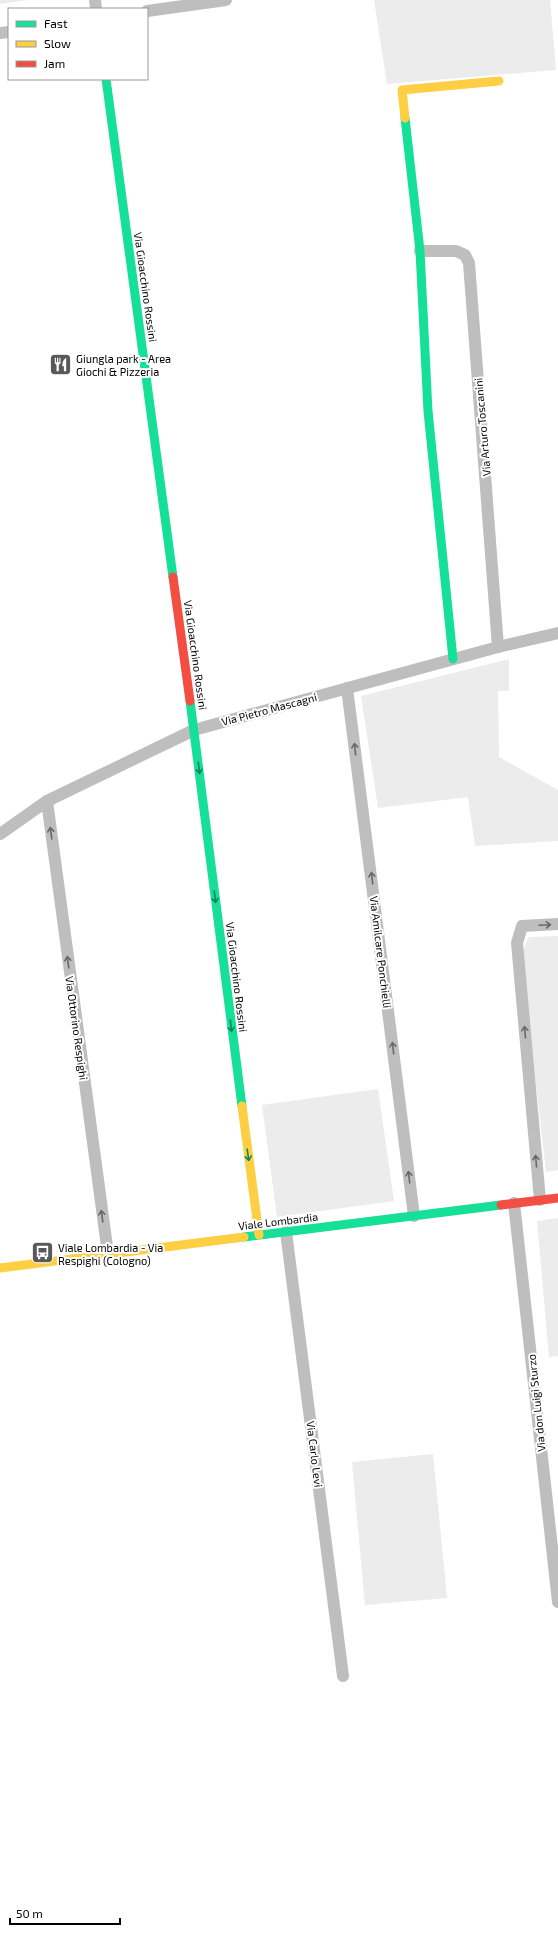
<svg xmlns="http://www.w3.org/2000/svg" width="558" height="1934" viewBox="0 0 558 1934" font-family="'Exo 2',sans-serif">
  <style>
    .green { fill: #ececec }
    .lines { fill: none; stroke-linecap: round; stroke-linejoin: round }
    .street { stroke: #bebebe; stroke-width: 12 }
    .fast { stroke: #16e098; stroke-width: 9 }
    .slow { stroke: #ffcf43; stroke-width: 9 }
    .jam { stroke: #f24e42; stroke-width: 9 }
    .oneway { stroke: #686868 }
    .oneway2 { stroke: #0d865b }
    .labels { text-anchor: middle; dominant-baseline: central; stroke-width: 4; stroke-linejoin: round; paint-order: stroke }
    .street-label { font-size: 11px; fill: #000; stroke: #fff }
    .poi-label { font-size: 11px; fill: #000; stroke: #fff; text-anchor: start }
  </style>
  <rect width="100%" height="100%" fill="#fff"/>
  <g class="green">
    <path d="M0,0H28L0,4Z"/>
    <path d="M374,0H550L556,70L387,84Z"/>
    <path d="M509,659V691H498L499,757L558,790V841L475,846L468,797L378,808L361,696Z"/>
    <path d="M558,936V1170L546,1172L521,953L529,937Z"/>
    <path d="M378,1089L394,1201L277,1217L262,1105Z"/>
    <path d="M558,1218V1356L549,1357L537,1221Z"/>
    <path d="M433,1454L447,1598L365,1605L352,1462Z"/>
  </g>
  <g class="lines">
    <g class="street">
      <path d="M95,0L96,9"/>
      <path d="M147,11L226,0"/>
      <path d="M0,33L9,32"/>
      <path d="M420,251H456L465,255L469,263L498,647"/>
      <path d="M347,688L414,1216"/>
      <path d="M47,801L108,1254"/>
      <path d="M0,834L47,801L194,730L498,647L558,633"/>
      <path d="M540,1200L517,943L522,926L558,924"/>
      <path d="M514,1203L558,1602"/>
      <path d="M286,1232L343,1676"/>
    </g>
    <g class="fast">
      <path d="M106,79L173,577"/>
      <path d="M405,118L420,251L428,411L453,659"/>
      <path d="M190,701L242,1106"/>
      <path d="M244,1237L501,1205"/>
    </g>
    <g class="slow">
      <path d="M405,118L402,90L499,81"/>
      <path d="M242,1106L259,1235"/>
      <path d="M0,1268L244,1237"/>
    </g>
    <g class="jam">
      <path d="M173,577L190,701"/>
      <path d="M501,1205L558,1198"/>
    </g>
  </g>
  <defs><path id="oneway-shaft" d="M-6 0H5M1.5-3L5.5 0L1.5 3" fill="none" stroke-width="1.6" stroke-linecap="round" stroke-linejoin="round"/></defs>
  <g class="oneway">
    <use href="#oneway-shaft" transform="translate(355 749) rotate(-97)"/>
    <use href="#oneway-shaft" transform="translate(51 833) rotate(-98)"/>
    <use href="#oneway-shaft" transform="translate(372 878) rotate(-97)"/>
    <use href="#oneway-shaft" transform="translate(545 925) rotate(-3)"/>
    <use href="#oneway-shaft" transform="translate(68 962) rotate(-98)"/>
    <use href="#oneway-shaft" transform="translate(525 1032) rotate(-95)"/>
    <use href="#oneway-shaft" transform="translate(393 1048) rotate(-97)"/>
    <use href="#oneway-shaft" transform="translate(536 1161) rotate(-95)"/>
    <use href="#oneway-shaft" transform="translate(409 1177) rotate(-97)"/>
    <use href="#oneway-shaft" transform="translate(102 1216) rotate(-98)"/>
  </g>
  <g class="oneway2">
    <use href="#oneway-shaft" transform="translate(199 768) rotate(83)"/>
    <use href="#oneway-shaft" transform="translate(215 897) rotate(83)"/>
    <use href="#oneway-shaft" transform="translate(231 1026) rotate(83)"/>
    <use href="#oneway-shaft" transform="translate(248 1155) rotate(82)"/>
  </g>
  <defs>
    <symbol id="restaurant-square" viewBox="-11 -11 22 22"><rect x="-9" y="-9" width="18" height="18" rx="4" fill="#595959" stroke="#fff"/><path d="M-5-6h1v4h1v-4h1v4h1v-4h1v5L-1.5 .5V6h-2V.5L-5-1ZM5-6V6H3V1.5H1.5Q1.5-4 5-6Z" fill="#fff"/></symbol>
    <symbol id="bus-square" viewBox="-11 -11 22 22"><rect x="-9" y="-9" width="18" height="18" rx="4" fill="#595959" stroke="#fff"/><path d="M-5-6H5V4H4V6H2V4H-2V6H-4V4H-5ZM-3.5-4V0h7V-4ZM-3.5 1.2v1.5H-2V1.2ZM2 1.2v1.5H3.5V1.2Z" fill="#fff"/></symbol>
  </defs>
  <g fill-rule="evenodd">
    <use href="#restaurant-square" x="48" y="352" width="25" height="25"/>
    <use href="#bus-square" x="30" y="1240" width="25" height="25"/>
  </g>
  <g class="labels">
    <g class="street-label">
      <text transform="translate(146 287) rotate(82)">Via Gioacchino Rossini</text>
      <text transform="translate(482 427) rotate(-95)">Via Arturo Toscanini</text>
      <text transform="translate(196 655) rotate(82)">Via Gioacchino Rossini</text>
      <text transform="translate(269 709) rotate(-15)">Via Pietro Mascagni</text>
      <text transform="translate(381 952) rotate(83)">Via Amilcare Ponchielli</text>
      <text transform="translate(237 977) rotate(83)">Via Gioacchino Rossini</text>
      <text transform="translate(77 1028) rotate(82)">Via Ottorino Respighi</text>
      <text transform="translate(278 1221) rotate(-7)">Viale Lombardia</text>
      <text transform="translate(536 1403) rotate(-96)">Via don Luigi Sturzo</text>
      <text transform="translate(315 1454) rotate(83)">Via Carlo Levi</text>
    </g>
    <g class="poi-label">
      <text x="76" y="358">Giungla park - Area<tspan x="76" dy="13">Giochi &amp; Pizzeria</tspan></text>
      <text x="58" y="1247">Viale Lombardia - Via<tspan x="58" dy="13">Respighi (Cologno)</tspan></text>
    </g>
  </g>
  <rect x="8" y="8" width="140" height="72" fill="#ffffff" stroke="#999999"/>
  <rect x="16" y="21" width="20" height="6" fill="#16e098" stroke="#999999"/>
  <text x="44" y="28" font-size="12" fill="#000000">Fast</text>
  <rect x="16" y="41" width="20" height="6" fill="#ffcf43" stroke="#999999"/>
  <text x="44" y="48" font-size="12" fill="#000000">Slow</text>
  <rect x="16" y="61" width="20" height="6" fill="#f24e42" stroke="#999999"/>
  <text x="44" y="68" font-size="12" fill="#000000">Jam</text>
  <path d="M10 1918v6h110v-6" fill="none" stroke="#000000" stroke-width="2"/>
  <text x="16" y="1918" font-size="12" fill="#000000" stroke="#ffffff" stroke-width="3" paint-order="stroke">50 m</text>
</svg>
